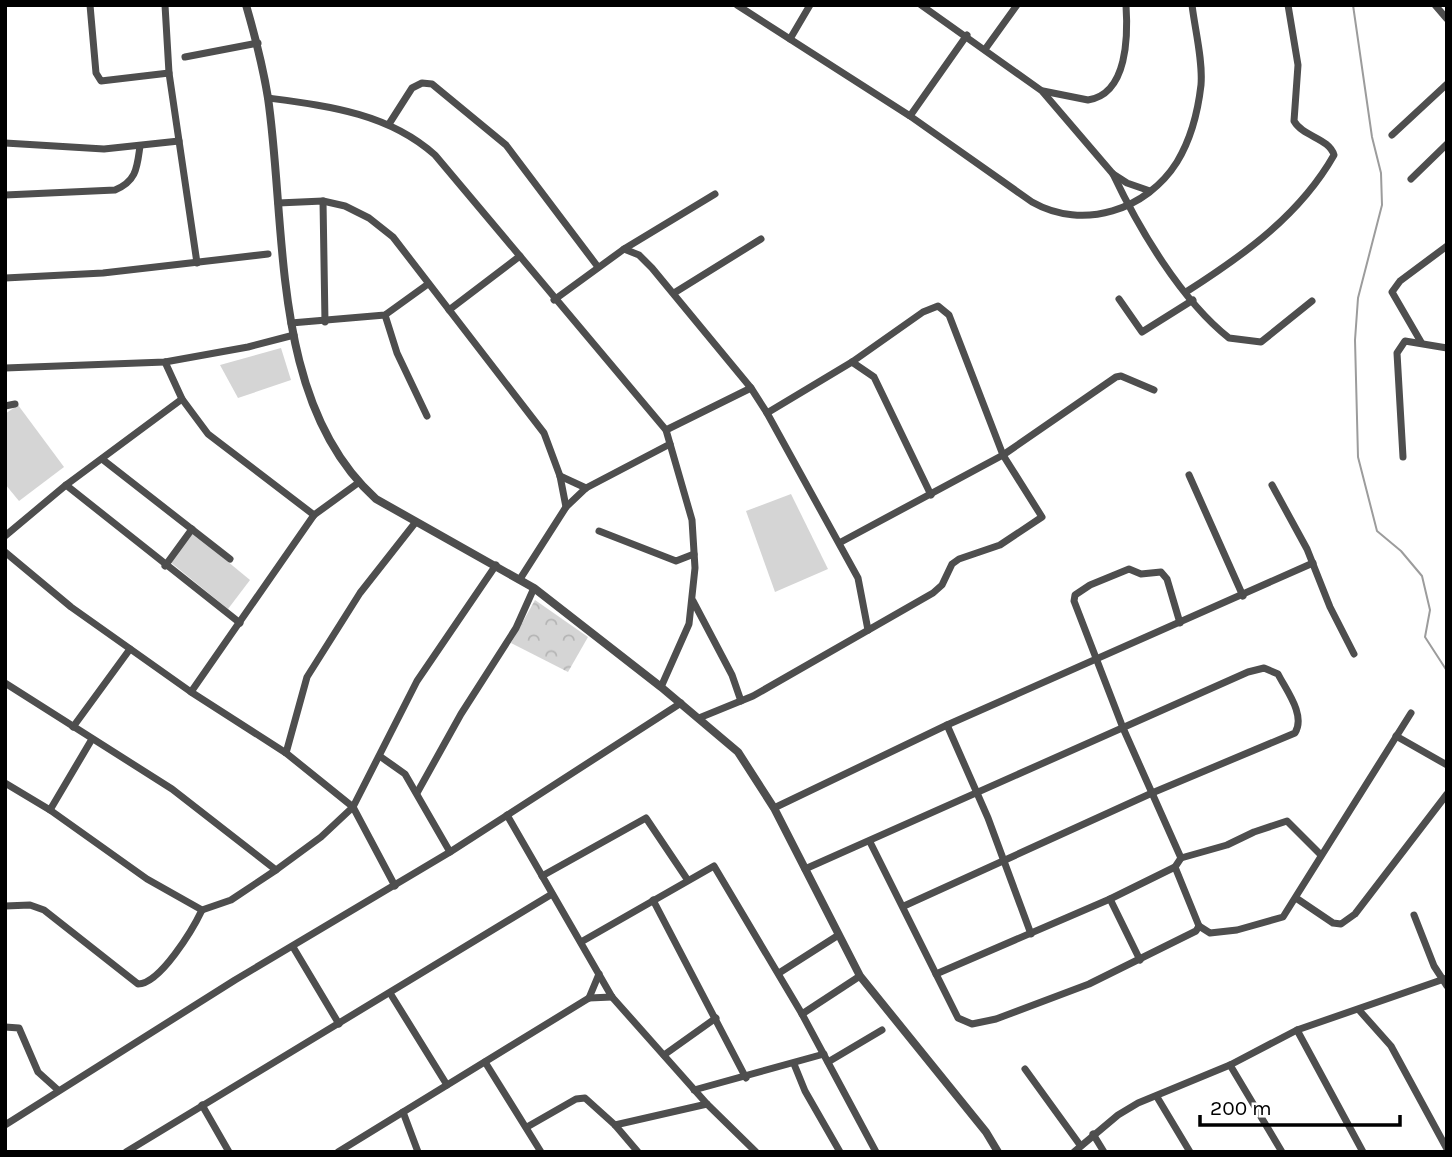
<svg xmlns="http://www.w3.org/2000/svg" width="1452" height="1157" viewBox="0 0 1452 1157" font-family="Karla,sans-serif">
  <style>
    .grass { fill: #d5d5d5 }
    .park { fill: url(#park-crowns) }
    .lines { fill: none; stroke-linecap: round; stroke-linejoin: round }
    .stream { stroke: #9c9c9c; stroke-width: 2 }
    .minor { stroke: #4e4e4e; stroke-width: 7 }
    .tertiary { stroke: #4e4e4e; stroke-width: 8 }
  </style>
  <defs>
    <pattern id="park-crowns" width="20" height="18" patternUnits="userSpaceOnUse" patternTransform="scale(1.75)"><rect width="20" height="18" fill="#d5d5d5"/><path d="M2 6a3 3 0 1 1 6 0M12 15a3 3 0 1 1 6 0" fill="none" stroke="#b5b5b5"/></pattern>
  </defs>
  <rect width="100%" height="100%" fill="#fff"/>
  <g class="grass">
    <path d="M281,348L291,380L238,398L220,365Z"/>
    <path d="M18,405L64,467L19,501L5,484V414Z"/>
    <path d="M791,494L828,569L775,592L746,511Z"/>
    <path d="M193,533L250,580L228,609L169,561Z"/>
  </g>
  <path class="park" d="M535,600L588,637L568,672L511,643Z"/>
  <g class="lines">
    <path class="stream" d="M1353,5L1372,137L1381,173L1382,205L1358,298L1355,340L1358,457L1377,531L1401,551L1422,576L1430,610L1425,637L1447,671"/>
    <g class="minor">
      <path d="M90,5L96,73L101,81L169,73"/>
      <path d="M165,5L169,73L197,263"/>
      <path d="M737,5L910,116L1032,202C1083,231 1147,210 1177,162C1191,139 1198,111 1201,85C1203,60 1195,30 1192,5"/>
      <path d="M921,5L1042,91L1113,174L1127,183L1150,191"/>
      <path d="M1435,5L1447,19"/>
      <path d="M790,39L810,5"/>
      <path d="M986,48L1017,5"/>
      <path d="M185,57L258,43"/>
      <path d="M1043,91L1088,100C1128,94 1128,35 1126,5"/>
      <path d="M268,98C328,106 388,113 435,155L666,430L692,520L695,568L689,624L661,687"/>
      <path d="M910,116L967,35"/>
      <path d="M389,124L412,88L422,83L432,84L506,145L598,267"/>
      <path d="M1392,135L1447,84"/>
      <path d="M5,143L104,149L179,141"/>
      <path d="M1113,174C1139,229 1181,300 1229,338L1261,342L1312,301"/>
      <path d="M1411,179L1447,144"/>
      <path d="M5,195L115,190C137,181 137,167 140,146"/>
      <path d="M323,201L325,322"/>
      <path d="M278,203L323,201L345,206L369,218L393,237L544,433L560,476L566,507L520,579"/>
      <path d="M624,249L715,194"/>
      <path d="M5,278L103,273L268,254"/>
      <path d="M1186,292C1244,255 1300,215 1334,155C1329,138 1303,137 1294,121L1298,65L1288,5"/>
      <path d="M674,293L761,239"/>
      <path d="M1119,299L1142,332L1193,300"/>
      <path d="M554,300L624,249L639,255L652,268L751,388L767,413L858,578L868,630"/>
      <path d="M449,310L520,256"/>
      <path d="M385,315L397,353L427,416"/>
      <path d="M291,323L385,315L428,284"/>
      <path d="M1421,342L1392,292L1400,281L1447,246"/>
      <path d="M165,362L182,399L208,434L314,515"/>
      <path d="M852,362L874,377L931,495"/>
      <path d="M5,368L165,362L248,347L294,335"/>
      <path d="M5,406L15,404"/>
      <path d="M666,430L751,388"/>
      <path d="M1403,457L1397,353L1405,341L1447,348"/>
      <path d="M102,459L230,559"/>
      <path d="M1189,475L1243,596"/>
      <path d="M560,476L586,488"/>
      <path d="M66,485L240,623"/>
      <path d="M1272,485L1307,549L1330,607L1354,654"/>
      <path d="M566,507L586,488L670,444"/>
      <path d="M599,531L676,561L694,554"/>
      <path d="M5,536L66,485L182,399"/>
      <path d="M841,542L1003,455L1116,377L1121,376L1154,390"/>
      <path d="M5,552L71,607L191,692L286,753L353,807L395,886"/>
      <path d="M165,566L192,529"/>
      <path d="M693,601L732,675L741,701"/>
      <path d="M1180,623L1167,579L1161,572L1141,574L1129,569L1090,585L1075,595L1074,601L1123,728L1181,858"/>
      <path d="M5,683L172,789L276,870L321,837L353,807L417,681L496,565"/>
      <path d="M191,692L314,515L358,483"/>
      <path d="M699,718L753,696L933,593L942,585L952,564L959,559L1000,545L1042,517L1003,455L949,315L938,306L923,312L852,362L767,413"/>
      <path d="M947,725L988,818L1031,934"/>
      <path d="M73,727L130,649"/>
      <path d="M1396,736L1447,765"/>
      <path d="M286,753L307,677L360,593L415,523"/>
      <path d="M381,757L405,774L450,852"/>
      <path d="M5,783L50,810L92,739"/>
      <path d="M417,793L461,714L516,628L534,588"/>
      <path d="M774,808L947,725L1313,563"/>
      <path d="M50,810L147,879L202,910L231,900L276,870"/>
      <path d="M507,815L612,997L707,1104L756,1152"/>
      <path d="M870,842L958,1018L972,1024L996,1019L1089,984L1196,931L1199,926L1175,867"/>
      <path d="M805,869L1248,672L1264,668L1278,674C1286,690 1306,715 1295,733L1152,793L904,906"/>
      <path d="M542,876L646,818L687,879"/>
      <path d="M1296,898L1333,923L1341,924L1355,914L1447,794"/>
      <path d="M1110,899L1140,960"/>
      <path d="M653,900L746,1078"/>
      <path d="M5,906L30,905L44,910L138,984C160,984 193,929 202,910"/>
      <path d="M1414,915L1434,966L1447,986"/>
      <path d="M1199,926L1210,933L1237,930L1283,917L1411,713"/>
      <path d="M581,942L714,866L802,1014L876,1152"/>
      <path d="M293,947L339,1024"/>
      <path d="M779,973L837,936"/>
      <path d="M936,974L1110,899L1175,867L1181,858L1227,845L1254,832L1287,821L1320,854"/>
      <path d="M390,993L447,1085"/>
      <path d="M589,998L599,974"/>
      <path d="M1359,1010L1391,1046L1447,1149"/>
      <path d="M802,1014L860,976"/>
      <path d="M5,1027L19,1028L38,1072L58,1090"/>
      <path d="M1297,1030L1363,1152"/>
      <path d="M664,1055L716,1018"/>
      <path d="M485,1062L541,1152"/>
      <path d="M828,1062L882,1030"/>
      <path d="M794,1064L805,1091L840,1152"/>
      <path d="M1230,1065L1282,1152"/>
      <path d="M1025,1069L1080,1145"/>
      <path d="M694,1090L824,1054"/>
      <path d="M1157,1097L1190,1152"/>
      <path d="M202,1105L229,1152"/>
      <path d="M403,1112L418,1152"/>
      <path d="M5,1125L235,980L450,852L681,703"/>
      <path d="M615,1125L707,1104"/>
      <path d="M527,1127L576,1099L585,1098L615,1125L638,1152"/>
      <path d="M1093,1134L1104,1152"/>
      <path d="M126,1152L552,894"/>
      <path d="M338,1152L589,998L612,997"/>
      <path d="M1074,1152L1118,1115L1138,1103L1230,1065L1297,1030L1447,978"/>
    </g>
    <path class="tertiary" d="M246,5C255,36 263,67 268,98C287,228 270,404 376,499L534,588L661,687L738,752L774,808L860,976L986,1132L998,1152"/>
  </g>
  <rect width="1452" height="1157" fill="none" stroke="#000000" stroke-width="14"/>
  <path d="M1200 1115v10h200v-10" fill="none" stroke="#000000" stroke-width="3.5"/>
  <text x="1210" y="1115" font-size="21" fill="#000000" stroke="#ffffff" stroke-width="5" paint-order="stroke">200 m</text>
</svg>
